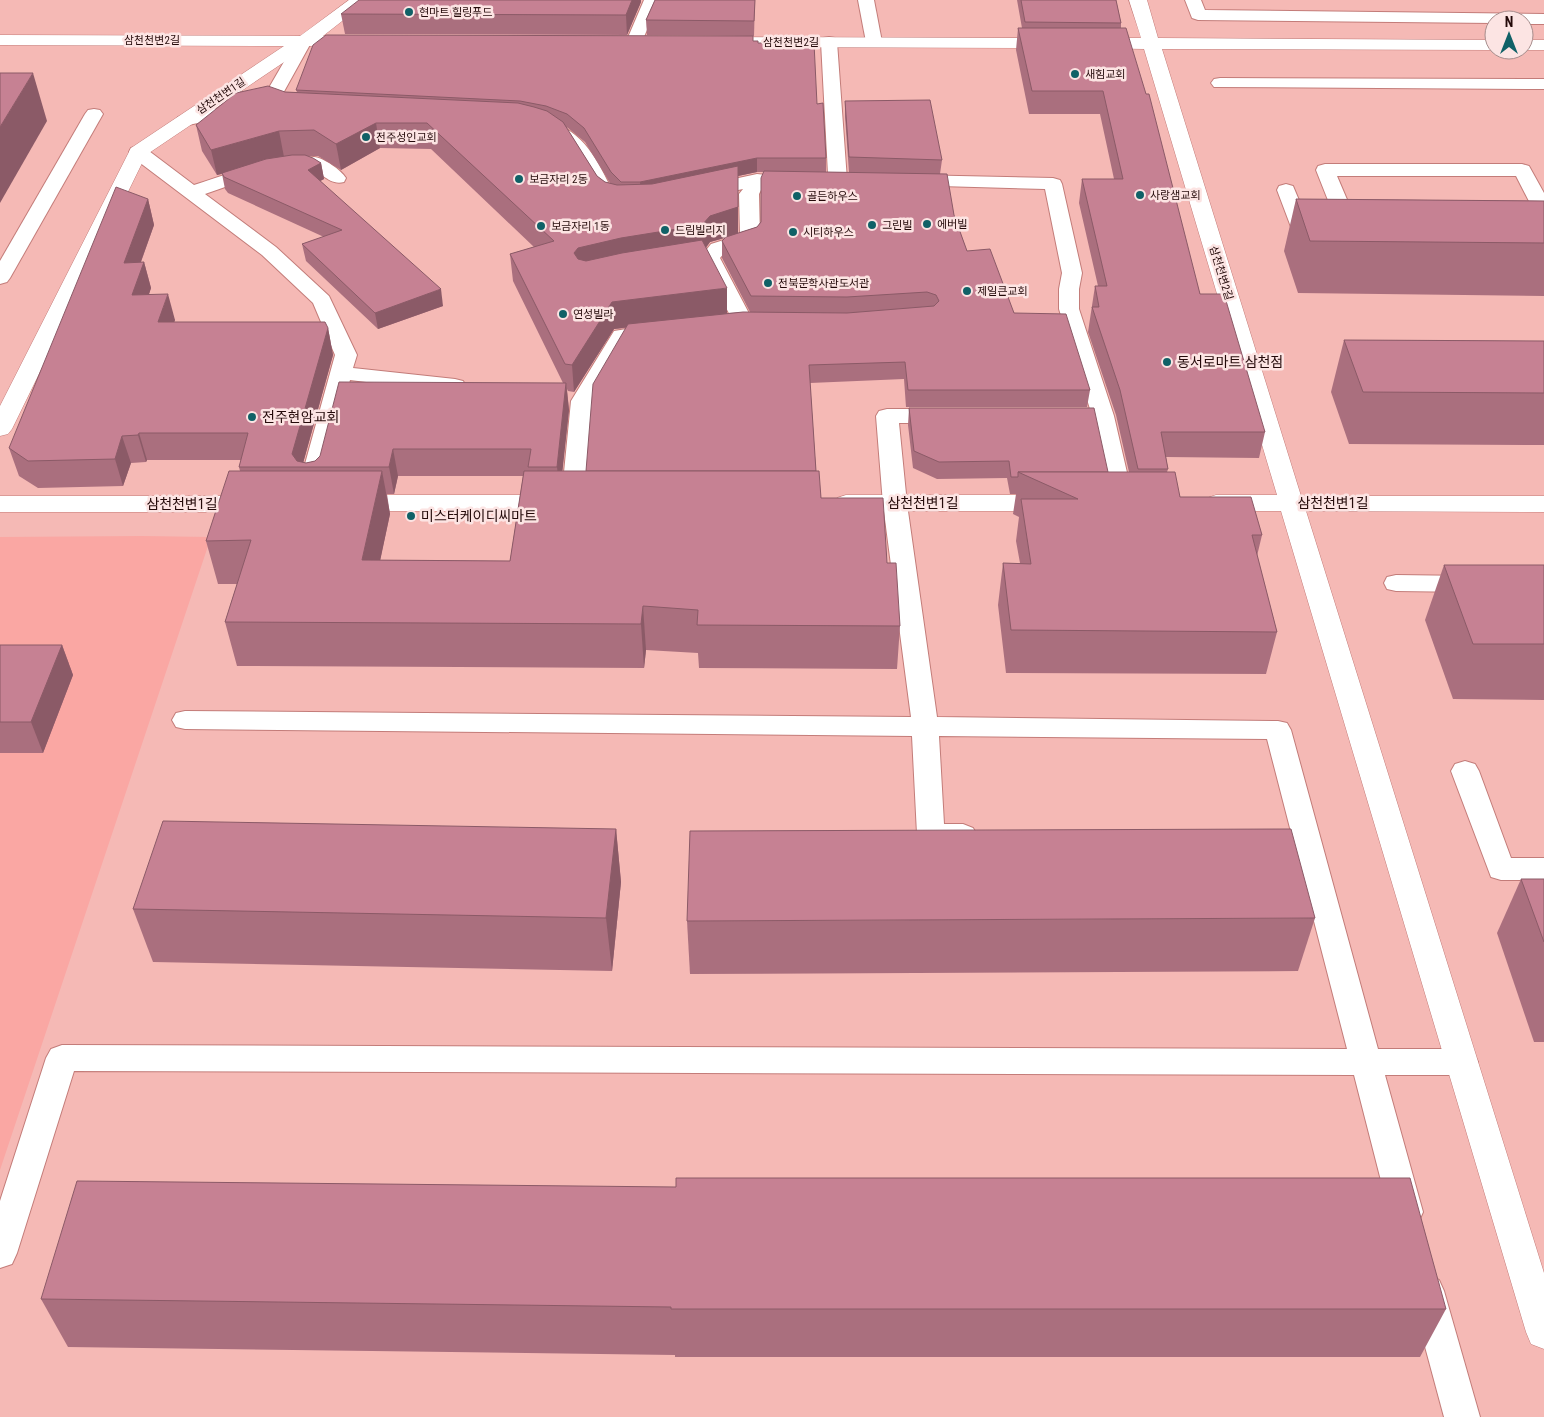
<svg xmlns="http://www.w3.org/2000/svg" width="1544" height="1417" viewBox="0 0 1544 1417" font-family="'Roboto Condensed','Noto Sans KR',sans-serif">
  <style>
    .built { fill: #faa7a3 }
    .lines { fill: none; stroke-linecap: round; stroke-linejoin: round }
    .service-casing { stroke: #c37c79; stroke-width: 2 }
    .minor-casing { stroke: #c37c79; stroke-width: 1 }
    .service { fill: #fff; fill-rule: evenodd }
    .minor { fill: #fff; fill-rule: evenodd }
    .wall { fill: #aa6f7e; fill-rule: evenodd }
    .shaded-wall { fill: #8b5a67 }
    .building { fill: #c68193; stroke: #8b5a67 }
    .poi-dot { fill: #106167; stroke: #fce4e3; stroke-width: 2 }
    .labels { text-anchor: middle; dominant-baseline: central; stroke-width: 5; stroke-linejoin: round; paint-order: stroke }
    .far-poi-label { font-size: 11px; fill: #240a0a; stroke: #fce4e3; text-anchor: start }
    .far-street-label { font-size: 11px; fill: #240a0a; stroke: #fce4e3 }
    .poi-label { font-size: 14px; fill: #240a0a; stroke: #fce4e3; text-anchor: start }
    .street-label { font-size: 14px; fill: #240a0a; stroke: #fce4e3 }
  </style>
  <rect width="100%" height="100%" fill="#f5b9b5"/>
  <path class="built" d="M142,536L211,537L0,1170V537Z"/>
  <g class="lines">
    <defs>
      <g id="service">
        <path d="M644,0H660L640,46H628L626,42Z"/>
        <path d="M858,0H874L882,42L880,46H868L866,42Z"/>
        <path d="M1185,0H1201L1205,10L1544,14V24H1524V20H1494V23L1198,20L1192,18Z"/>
        <path d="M304,36L310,37L312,41L276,106L184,126L178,125L175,121L178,117L263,98L296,41L298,37Z"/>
        <path d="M829,37L835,38L837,42L847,180L845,184C832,187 815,187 802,184L800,180L802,176L828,174L821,42L823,38Z"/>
        <path d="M1220,78L1544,79V89L1214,87L1211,83L1214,79Z"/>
        <path d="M94,109L100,110L103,114L10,278L7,282L0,284V261L85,114L88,110Z"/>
        <path d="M548,122C584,130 598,162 613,192L611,196L604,198L597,196C587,181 582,161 568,147C560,139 544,134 539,127L542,123Z"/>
        <path d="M138,146L145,148L194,185C229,174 277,154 314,157C324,158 341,170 346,178L344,182C328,186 322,170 308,169C274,166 237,184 205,194L276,247L329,296L357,355L353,368L455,379L463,381L466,386L463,391L455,393L350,380L324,482L320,487L312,489L304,487L300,482L335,355L313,303L262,255L131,156L129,152L131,148Z"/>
        <path d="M1325,164H1522L1529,166L1544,193V217L1537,215L1534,211L1516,176H1337L1357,223L1354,227L1347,229L1340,227L1337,223L1316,170L1318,166Z"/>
        <path d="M757,174L777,176L779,180L777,184L763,186L759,194L760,238L757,242L725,252L720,258L753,321L750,325L743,327L736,325L733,321L700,258L711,244L740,235L739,194L743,189L704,197L697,195L695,191L697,187Z"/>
        <path d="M912,175L1053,178L1060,180L1062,184L1082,273L1079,289V309L1114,416L1134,503L1130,508L1122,510L1114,508L1110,503L1093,423H1060L1052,421L1049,416L1052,411L1060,409H1090L1059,309V289L1062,273L1045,189L905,185L903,181L905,177Z"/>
        <path d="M1286,184L1293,186L1306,217L1327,219L1330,223L1327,227L1320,229L1291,227L1277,190L1279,186Z"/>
        <path d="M658,324L665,326L668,330L665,334L628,340L593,401L585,503L581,508L573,510L565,508L561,503L571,401L614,331Z"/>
        <path d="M887,409H943L951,411L954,416L951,421L943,423H899L907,504L937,717L1278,721L1287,723L1291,730L1378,1049H1462L1473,1053L1478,1062L1473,1071L1462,1075H1385L1423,1212L1418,1223L1406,1227L1394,1223L1389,1212L1354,1075L74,1071L17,1253L12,1264L0,1268V1201L46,1058L51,1049L62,1045L1347,1049L1267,739L939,736L944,824H963L973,828L977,835L973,842C957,847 937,846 921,841L917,834L912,736L185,729L176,727L172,720L176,713L185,711L911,717L883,504L876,416L879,411Z"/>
        <path d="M1396,575L1544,577V593L1396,591L1387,589L1384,583L1387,577Z"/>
        <path d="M1465,761L1475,764L1479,771L1511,858H1544V880H1501L1491,877L1451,771L1455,764Z"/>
        <path d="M1427,1275L1439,1280L1444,1291L1480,1417H1444L1410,1291L1415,1280Z"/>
      </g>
      <g id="minor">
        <path d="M349,0H369L323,36L362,37L365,41L362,45L308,46L146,155L12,429L8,434L0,436V406L131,148L284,46L0,45V35L300,36Z"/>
        <path d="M1129,0H1147L1158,38L1494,40V50L1162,49L1301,496H1544V512L1306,511L1544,1273V1349L1531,1344L1526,1332L1281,511H1216L1207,508L1204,503L1207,498L1216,495H1277L1144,49L1094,48L1088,47L1085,43L1088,39L1094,38H1141Z"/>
        <path d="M721,37L1053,38L1059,39L1062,43L1059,47L1053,48L721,47L715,46L712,42L715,38Z"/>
        <path d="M1524,40H1544V50H1523Z"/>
        <path d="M351,495H556L565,498L568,503L565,508L556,511H351L342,508L339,503L342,498Z"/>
        <path d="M846,495H1051L1060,498L1063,503L1060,508L1051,511H846L837,508L834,503L837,498Z"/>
        <path d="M0,496H256L265,499L268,504L265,509L256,512H0Z"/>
      </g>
    </defs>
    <use href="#service" class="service-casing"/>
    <use href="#minor" class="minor-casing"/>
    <use href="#service" class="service"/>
    <use href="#minor" class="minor"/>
  </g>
  <g class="wall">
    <path d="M655,0H755L754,36L647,35L646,20Z"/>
    <path d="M1017,0H1116L1121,23V28L1200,294L1265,432L1259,458L1166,457L1168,469L1167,472L1180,497L1262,535L1257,556L1277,632L1266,674L1006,673L998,605L1003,563H1020L1016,541L1019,517L1013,514L1016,494H1010L1007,478L937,479L913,468L908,425L909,408L1108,472H1129L1116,415L1088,332L1095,286H1098L1079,203L1082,179H1114L1100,114H1029L1016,50L1018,28H1022Z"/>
    <path d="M641,2L627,35L345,34L341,14Z"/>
    <path d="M753,41L758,43L817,104L826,158V172H849L845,117V101L942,160L940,174L954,215L967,251L1014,313L1090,390L1087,407H906L904,379L810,383L816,471L821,498L887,563L900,626L897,669L699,668L698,653L646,650L644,668L237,666L225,622L237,584H218L206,541L240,471L239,467L241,460H147L146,462L131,463L123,486L38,488L19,476L9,448L148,199L154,225L141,262H144L151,288L149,294L175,320L174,322L328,328L333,355L303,463H306L315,461L563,383L513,281L510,254L534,247L431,149L380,148L341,170L318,156H308L321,163L324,179L320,181L443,306L378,329L306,261L302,244L324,237L228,193L225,189L222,174L217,175L202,151L196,125L285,92H297L296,90ZM566,127L568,128L585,142L610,183L605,182L597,176ZM757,172H764L761,222L757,227L738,233V176ZM725,238L722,241V258L750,312L727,313L706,248L710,242ZM626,328L586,471H562L569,410L567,389L568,391L574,392L614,329ZM398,476H523L510,561L380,560L390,514L387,494H394Z"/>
    <path d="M1296,199L1544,201V296L1298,293L1284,251Z"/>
    <path d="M1344,340L1544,341V445L1349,444L1331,392Z"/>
    <path d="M1444,565H1544V700L1453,699L1425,620Z"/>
    <path d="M0,645H62L73,675L43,753H0Z"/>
    <path d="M616,829L621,882L612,971L153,962L133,909Z"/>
    <path d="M1521,879H1544V1042H1534L1497,933Z"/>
    <path d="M1315,918L1298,971L690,974L687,921Z"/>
    <path d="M41,1299L1446,1309L1420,1357H675V1355L68,1347Z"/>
  </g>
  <g class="shaded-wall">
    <path d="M632,0H641V2L627,35L626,15Z"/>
    <path d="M33,73L47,121L0,203V127Z"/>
    <path d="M376,123L380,148L341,170L336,144Z"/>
    <path d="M279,131L284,157L217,175L211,150Z"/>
    <path d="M757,158V172L738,176V234L710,242L703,251L581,274L574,253L578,248L641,196L640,182Z"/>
    <path d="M321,163L324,179L311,186L308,170Z"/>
    <path d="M148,199L154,225L131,289L124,263Z"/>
    <path d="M144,262L151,288L140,321L132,295Z"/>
    <path d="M727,288V314L614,329L574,392L572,365L612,302Z"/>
    <path d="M441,289L443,306L378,329L375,313Z"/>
    <path d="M168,294L175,320L165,349L158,322Z"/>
    <path d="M328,328L333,355L302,467H295L292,454Z"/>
    <path d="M566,383L569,410L560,494L557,467Z"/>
    <path d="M139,433L147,460L146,462L138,435Z"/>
    <path d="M122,436L131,463L123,486L115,459Z"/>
    <path d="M393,449L398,476L394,494L389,467Z"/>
    <path d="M382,471L390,514L371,604L362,560Z"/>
    <path d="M643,606L646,650L644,668L641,624Z"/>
    <path d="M62,645L73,675L43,753L31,722Z"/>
    <path d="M616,829L621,882L612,971L606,918Z"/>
  </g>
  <g class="building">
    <path d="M359,0H632L626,15L341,14Z"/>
    <path d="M655,0H755L754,21L646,20Z"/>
    <path d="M1021,0H1116L1121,23L1025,22Z"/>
    <path d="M1018,28H1126L1146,94H1149L1200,294H1224L1265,432H1161L1168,469H1138L1120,390L1092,307H1099L1095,286H1107L1082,179H1123L1103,91H1032Z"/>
    <path d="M326,35L753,36V41H758V43H814L817,104L823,103L826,158H757L640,182H621L611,172L584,128L567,114L546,106L520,101L296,90L313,45Z"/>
    <path d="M0,73H33L0,127Z"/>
    <path d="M268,86L285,92L518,103L534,107L547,111L563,122L597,176L605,182L617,185L652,184L738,166V207L710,216L702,225L621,238L578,248L574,253L578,259L586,261L622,253L702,240L727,288L612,302L572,365L565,364L510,254L554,241L427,123H376L336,144L314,130L279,131L211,150L196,125L236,93Z"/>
    <path d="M930,100L942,160L849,157L845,101Z"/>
    <path d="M292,155H305L313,158L321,163L308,170L441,289L375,313L302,244L342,230L224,177L222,173L266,159Z"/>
    <path d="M764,171L947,174L954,215L967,251L990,249L1014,313L1066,314L1090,390H908L905,362L809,365L816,471H586L593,384L628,324L743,312L847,313L934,306L939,301L936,295L927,292L847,297L751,296L722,241L726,237L757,227L761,222V178Z"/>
    <path d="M116,187L148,199L124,263L144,262L132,295L168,294L158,322H325L328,328L292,454L297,461L306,463L315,461L320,456L339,382L566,383L557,467H528L531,449H393L389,467H239L248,433H139L138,435L122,436L115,459L28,461L9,448Z"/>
    <path d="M1296,199L1544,201V243L1310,241Z"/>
    <path d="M1344,340L1544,341V393L1363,392Z"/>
    <path d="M909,408H1094L1108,472H1018V477H1011L1009,461L939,462L914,451Z"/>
    <path d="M229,471H382L362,560L510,561L524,471H819L821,498H883L887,563H896L900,626L697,625L698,610L643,606L641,624L225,622L251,540L206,541Z"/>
    <path d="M1018,472H1175L1180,497H1251L1262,535H1252L1277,632L1011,630L1003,563L1031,564L1021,499H1078Z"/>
    <path d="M1444,565H1544V644H1473Z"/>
    <path d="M0,645H62L31,722H0Z"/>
    <path d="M163,821L616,829L606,918L133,909Z"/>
    <path d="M1291,829L1315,918L687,921L690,831Z"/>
    <path d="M1521,879H1544V942Z"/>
    <path d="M676,1178H1410L1446,1309H671V1307L41,1299L77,1181L676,1187Z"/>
  </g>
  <g class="poi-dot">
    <circle cx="409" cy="12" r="5"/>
    <circle cx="1075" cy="74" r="5"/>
    <circle cx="366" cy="137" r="5"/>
    <circle cx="519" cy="179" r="5"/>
    <circle cx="1140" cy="195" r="5"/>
    <circle cx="797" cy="196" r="5"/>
    <circle cx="927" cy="224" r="5"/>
    <circle cx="872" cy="225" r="5"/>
    <circle cx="541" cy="226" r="5"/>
    <circle cx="665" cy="230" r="5"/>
    <circle cx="793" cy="232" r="5"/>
    <circle cx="768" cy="283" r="5"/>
    <circle cx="967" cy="291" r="5"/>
    <circle cx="563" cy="314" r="5"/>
    <circle cx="1167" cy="362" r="5"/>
    <circle cx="252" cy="417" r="5"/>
    <circle cx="411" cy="516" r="5"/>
  </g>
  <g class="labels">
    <g class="far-poi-label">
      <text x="419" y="12">현마트 힐링푸드</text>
      <text x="1085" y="74">새힘교회</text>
      <text x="376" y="137">전주성인교회</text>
      <text x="529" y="179">보금자리 2동</text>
      <text x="1150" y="195">사랑샘교회</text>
      <text x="807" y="196">골든하우스</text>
      <text x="937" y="224">에버빌</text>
      <text x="882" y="225">그린빌</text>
      <text x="551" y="226">보금자리 1동</text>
      <text x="675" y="230">드림빌리지</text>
      <text x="803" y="232">시티하우스</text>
      <text x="778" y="283">전북문학사관도서관</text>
      <text x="977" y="291">제일큰교회</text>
      <text x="573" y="314">연성빌라</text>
    </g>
    <g class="far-street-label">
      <text x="152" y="40">삼천천변2길</text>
      <text x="791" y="42">삼천천변2길</text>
      <text transform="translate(221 96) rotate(-34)">삼천천변1길</text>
      <text transform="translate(1221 273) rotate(73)">삼천천변2길</text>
    </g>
    <g class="poi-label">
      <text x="1177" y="362">동서로마트 삼천점</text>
      <text x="262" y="417">전주현암교회</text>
      <text x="421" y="516">미스터케이디씨마트</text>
    </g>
    <g class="street-label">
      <text x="923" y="503">삼천천변1길</text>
      <text x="1333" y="503">삼천천변1길</text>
      <text x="182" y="504">삼천천변1길</text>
    </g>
  </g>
  <g transform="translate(1509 35)"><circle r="24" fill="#fce4e3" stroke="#a68d8c"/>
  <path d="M0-4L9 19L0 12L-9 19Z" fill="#106167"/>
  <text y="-8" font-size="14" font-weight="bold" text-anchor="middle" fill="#240a0a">N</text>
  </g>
</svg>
